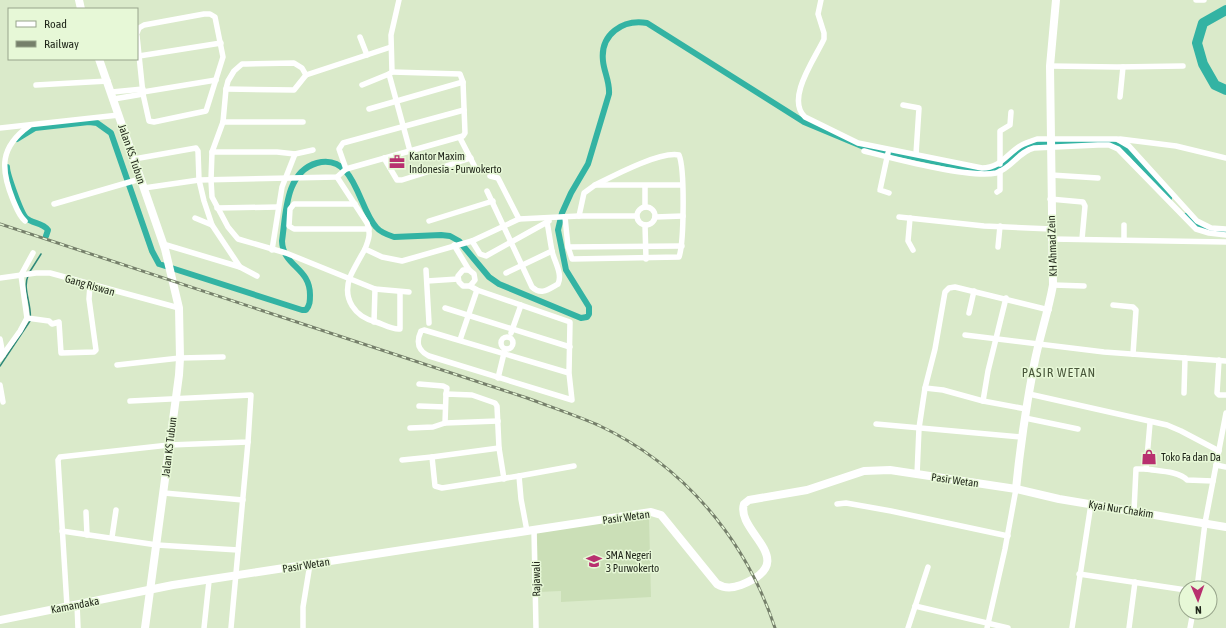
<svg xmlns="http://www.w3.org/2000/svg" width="1226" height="628" viewBox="0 0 1226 628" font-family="'Asap Condensed',sans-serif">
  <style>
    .built { fill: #cbdfb7 }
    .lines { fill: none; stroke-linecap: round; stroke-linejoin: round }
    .stream { stroke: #2d887a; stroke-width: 1.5 }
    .canal { stroke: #33b3a3; stroke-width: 6 }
    .river { stroke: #33b3a3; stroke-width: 10 }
    .street { stroke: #fff; stroke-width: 5.5 }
    .secondary { stroke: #fff; stroke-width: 8 }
    .rail-casing { stroke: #76806b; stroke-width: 3 }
    .rail { stroke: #e7f8d7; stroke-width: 1.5; stroke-dasharray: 4.5; stroke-linecap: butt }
    .labels { text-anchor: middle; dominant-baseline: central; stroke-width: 3; stroke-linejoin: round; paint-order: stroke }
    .street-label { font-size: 11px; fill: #1f2519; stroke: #e7f8d7 }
    .poi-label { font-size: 11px; fill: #1f2519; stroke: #e7f8d7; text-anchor: start }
    .quarter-label { font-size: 13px; letter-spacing: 1px; fill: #49573b; stroke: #e7f8d7 }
  </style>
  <rect width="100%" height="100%" fill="#daeaca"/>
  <path class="built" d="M649,517L651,597L561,602V591L538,592L537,531Z"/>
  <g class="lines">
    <g class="stream">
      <path d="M29,273L41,254"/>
      <path d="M0,366L30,321C33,307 22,289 28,276"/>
    </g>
    <g class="canal">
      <path d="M17,139L35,128L89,122L97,123L111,133L152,251L159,264L302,310H306C310,305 310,301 310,295C310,267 283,267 282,241C286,214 285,172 317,163C355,153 358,207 376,227C380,232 388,235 394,237L441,235L450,236L459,241L489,277L499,284L581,318L587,317L589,314V307L566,270L558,230L562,213L571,193L588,164L609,94C610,82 604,72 603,61C600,34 623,19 647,23L804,122L864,147L986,172L997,170L1026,147L1040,144L1107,142L1122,147L1132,155L1169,198"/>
      <path d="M7,167C7,174 21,213 26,218C33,224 42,222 48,230L46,236"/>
      <path d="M1186,216C1199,226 1209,233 1226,232"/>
    </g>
    <path class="river" d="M1226,10L1203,23L1197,43L1203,64L1215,85L1226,90"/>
    <g class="street">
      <path d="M399,0L391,35L392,72L389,74L410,151"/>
      <path d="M821,0L818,14L824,33V39C816,57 785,99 805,117L858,143L982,168C1000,168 1006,155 1020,146C1025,143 1031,141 1037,139H1117L1129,146L1197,221L1211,228L1226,229"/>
      <path d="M1196,0H1204"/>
      <path d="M137,33L139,28L144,25L204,14H210L215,17L223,57L206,111L154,122L149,121L143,94L137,36"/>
      <path d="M360,37L367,55"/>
      <path d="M139,56L221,43"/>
      <path d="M1050,66L1117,67L1183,66"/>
      <path d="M306,75L302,68L294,63L246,64H242L234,71L228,81L226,89L223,122L212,152L211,180L212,197L228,227L238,239L286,253L375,289L409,292"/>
      <path d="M36,85L108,81"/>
      <path d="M362,85L389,74"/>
      <path d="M226,89L294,90L306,75L391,47"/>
      <path d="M112,92L143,89"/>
      <path d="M143,92L216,80"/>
      <path d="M1120,97L1123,67"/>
      <path d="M114,99L143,94"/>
      <path d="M903,105L919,108L916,154"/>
      <path d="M369,109L463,82"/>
      <path d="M223,122H303"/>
      <path d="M0,128L119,115"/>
      <path d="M460,138L476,169"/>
      <path d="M1120,139L1176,146L1226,158"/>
      <path d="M864,151C892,158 971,179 996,173C1011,169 1019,151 1034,148L1098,145H1109L1118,149L1196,229L1209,233L1226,235"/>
      <path d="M212,152H277L295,154L313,150"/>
      <path d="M888,153L880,190L889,193"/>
      <path d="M384,158L397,180H402L471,158"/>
      <path d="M134,159L196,148L198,151L199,180L204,201L212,225"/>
      <path d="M1000,164V131L1010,125L1011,112"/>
      <path d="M346,169L339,149L343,143L464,110"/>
      <path d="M1051,175L1098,178"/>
      <path d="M490,176L498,178L519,219"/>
      <path d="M337,177L367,223C371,233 369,239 365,249L382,257L402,261L472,241L519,219L579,216H636"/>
      <path d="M645,186V207"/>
      <path d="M144,188L199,180L337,177L346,169L463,136L465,133L463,82L460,74L392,72"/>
      <path d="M487,191L532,287C541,296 549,289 558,284C563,274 554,261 552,251C550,241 549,232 547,222"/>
      <path d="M997,192L1000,190V171"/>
      <path d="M1050,199L1083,202L1085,206L1082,239"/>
      <path d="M54,204L140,179"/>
      <path d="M355,204H294L290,209L289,226L294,229H369"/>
      <circle cx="646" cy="216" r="9"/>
      <path d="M217,208L278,207"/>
      <path d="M579,216L584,193L595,185H682"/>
      <path d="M565,217L568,247L572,259L679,257C684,243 685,169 679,155C660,151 613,176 595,185"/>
      <path d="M655,217L683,216"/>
      <path d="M899,217L984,226L1051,229"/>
      <path d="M195,218L212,225L240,267"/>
      <path d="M910,218L908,241L913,250"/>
      <path d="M25,221C19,216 16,207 13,200C0,168 0,147 29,126"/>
      <path d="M429,221L493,201"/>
      <path d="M645,225L646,259"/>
      <path d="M1051,239L1226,242"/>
      <path d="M1124,240V225"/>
      <path d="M472,241L480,254L486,256L549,221"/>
      <path d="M163,244L240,267L257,276"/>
      <path d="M454,245L469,270L474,274L475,280L470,286"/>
      <path d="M568,247L682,246"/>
      <path d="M998,247L1000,226"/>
      <path d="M365,249C360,258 354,268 350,277C342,299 355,317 376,322C383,324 392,330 400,329V292"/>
      <path d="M272,250L282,187L295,154"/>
      <path d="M426,270L429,323"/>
      <path d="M469,270H463L458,276L459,282L463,286H470L477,290L570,322L569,373L572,400L429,356C417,350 416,342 421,331L424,330L569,373"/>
      <path d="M506,273L552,251"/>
      <path d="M0,278L36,273H50L179,308"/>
      <path d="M427,281L458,279"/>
      <path d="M1053,285L1084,286"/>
      <path d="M1113,305L1133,307L1136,310L1133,354"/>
      <path d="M445,308L570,347"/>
      <path d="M969,313L974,291"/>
      <path d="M27,318L49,321L52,324L59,322L61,353L94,352L96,350L89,299L90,285"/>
      <path d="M374,322L375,289"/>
      <path d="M511,333L521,305"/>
      <path d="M965,335L1104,352L1226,361"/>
      <circle cx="507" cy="343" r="6"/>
      <path d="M0,339L3,355"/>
      <path d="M460,340L477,290"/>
      <path d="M0,359L20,331L27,318L21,275L33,253"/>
      <path d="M1219,360L1217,393L1219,395H1226"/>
      <path d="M117,365L180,358L223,357"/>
      <path d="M498,378L505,349"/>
      <path d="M419,384L443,386L447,388L446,394"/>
      <path d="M0,385L3,402"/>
      <path d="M925,388L943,390L983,401L1026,409"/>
      <path d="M1184,393L1185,358"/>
      <path d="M1029,394L1167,425L1181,431L1219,451"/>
      <path d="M983,401L988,371L1006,298"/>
      <path d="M419,406L445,407"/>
      <path d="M1025,418L1078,429"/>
      <path d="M445,423L498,421"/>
      <path d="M876,424L1021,437"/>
      <path d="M410,428L433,427L445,423L446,394L472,395L495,403L497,406L499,448L504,479"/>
      <path d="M499,448L432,457L435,486L442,488L519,476L521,499L527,531"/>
      <path d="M402,460L432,457"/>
      <path d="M1216,465L1226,467"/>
      <path d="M1146,469C1157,471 1179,471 1187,480L1213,481"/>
      <path d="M917,475L919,428L925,388L935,349L945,292L949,288L955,287L1049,310"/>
      <path d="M519,476L574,466"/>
      <path d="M164,493L243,500"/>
      <path d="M837,504L846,503L891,511L1008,536"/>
      <path d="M1134,511L1136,469H1146L1150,423"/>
      <path d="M86,512L87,535"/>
      <path d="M534,530L536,628"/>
      <path d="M62,531L157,545L238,550"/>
      <path d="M112,537L116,510"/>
      <path d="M1079,574L1186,590"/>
      <path d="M1197,588L1205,523L1226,413"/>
      <path d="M77,604L78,628"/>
      <path d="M67,606L58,460L60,457L169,445L248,442L251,395L130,401"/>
      <path d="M915,606L1008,628"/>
      <path d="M204,628L209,581"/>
      <path d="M231,628L248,442"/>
      <path d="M303,628V607L310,564"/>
      <path d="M908,628L928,567"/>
      <path d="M987,628L1005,549L1016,489"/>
      <path d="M1072,628L1091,504"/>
      <path d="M1129,628L1135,582"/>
      <path d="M1190,628L1193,612"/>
    </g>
    <g class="secondary">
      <path d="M79,0L81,9"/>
      <path d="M99,59L165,249L179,308L180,358L179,375L145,628"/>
      <path d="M1016,489C1020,448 1026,407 1034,365C1039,338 1048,313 1053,285L1050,66L1056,0"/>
      <path d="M0,620L173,585L651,512L661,515L717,584C725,589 733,588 741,585C803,561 735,532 744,504L749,500L807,490L864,471L890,470L1016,489L1059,499L1226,527"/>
    </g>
    <defs>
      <path id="rail" d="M0,224L527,398C551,407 575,415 598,425C684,465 746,540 775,628"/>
    </defs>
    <use href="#rail" class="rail-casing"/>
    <use href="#rail" class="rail"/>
  </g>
  <defs>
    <symbol id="office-bare" viewBox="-9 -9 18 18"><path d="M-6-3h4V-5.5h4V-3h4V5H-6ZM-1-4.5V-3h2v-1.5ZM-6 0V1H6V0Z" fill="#b8306f" stroke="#e7f8d7" stroke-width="2.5" paint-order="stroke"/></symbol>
    <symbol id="shop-bare" viewBox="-9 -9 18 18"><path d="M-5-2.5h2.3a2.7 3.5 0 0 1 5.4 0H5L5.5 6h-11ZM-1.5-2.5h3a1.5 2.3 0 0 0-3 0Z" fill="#b8306f" stroke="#e7f8d7" stroke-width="2.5" paint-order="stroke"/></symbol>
    <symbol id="school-bare" viewBox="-9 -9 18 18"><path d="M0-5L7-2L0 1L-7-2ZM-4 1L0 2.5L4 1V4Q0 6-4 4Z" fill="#b8306f" stroke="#e7f8d7" stroke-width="2.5" paint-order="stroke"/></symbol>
  </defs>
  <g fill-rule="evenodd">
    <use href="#office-bare" x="386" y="151" width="22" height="22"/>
    <use href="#shop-bare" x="1138" y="446" width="22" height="22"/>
    <use href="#school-bare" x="583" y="550" width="22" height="22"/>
  </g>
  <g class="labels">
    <g class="street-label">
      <text transform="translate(132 154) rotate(71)">Jalan KS. Tubun</text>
      <text transform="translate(1052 246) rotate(-92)">KH Ahmad Zein</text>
      <text transform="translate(90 285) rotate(16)">Gang Riswan</text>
      <text transform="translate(169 447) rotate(-83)">Jalan KS Tubun</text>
      <text transform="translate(955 480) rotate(8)">Pasir Wetan</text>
      <text transform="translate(1121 509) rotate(9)">Kyai Nur Chakim</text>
      <text transform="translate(626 517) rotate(-8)">Pasir Wetan</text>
      <text transform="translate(306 565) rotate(-9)">Pasir Wetan</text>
      <text transform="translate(536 579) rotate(-91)">Rajawali</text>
      <text transform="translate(75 605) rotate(-11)">Kamandaka</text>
    </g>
    <g class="poi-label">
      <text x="409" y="156">Kantor Maxim<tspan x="409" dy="13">Indonesia - Purwokerto</tspan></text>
      <text x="1161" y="457">Toko Fa dan Da</text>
      <text x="606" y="555">SMA Negeri<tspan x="606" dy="13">3 Purwokerto</tspan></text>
    </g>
    <g class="quarter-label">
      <text x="1059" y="372">PASIR WETAN</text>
    </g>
  </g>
  <rect x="8" y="8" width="130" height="52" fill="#e7f8d7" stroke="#97a48b"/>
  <rect x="16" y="21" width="20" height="6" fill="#ffffff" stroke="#97a48b"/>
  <text x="44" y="28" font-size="12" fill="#1f2519">Road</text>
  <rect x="16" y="41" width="20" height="6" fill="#76806b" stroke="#97a48b"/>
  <text x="44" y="48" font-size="12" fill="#1f2519">Railway</text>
  <g transform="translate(1198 600) rotate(178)"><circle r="19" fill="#e7f8d7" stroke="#97a48b"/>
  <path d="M0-3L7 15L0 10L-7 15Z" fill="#b8306f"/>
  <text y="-6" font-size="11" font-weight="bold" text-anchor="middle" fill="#1f2519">N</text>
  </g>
</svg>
